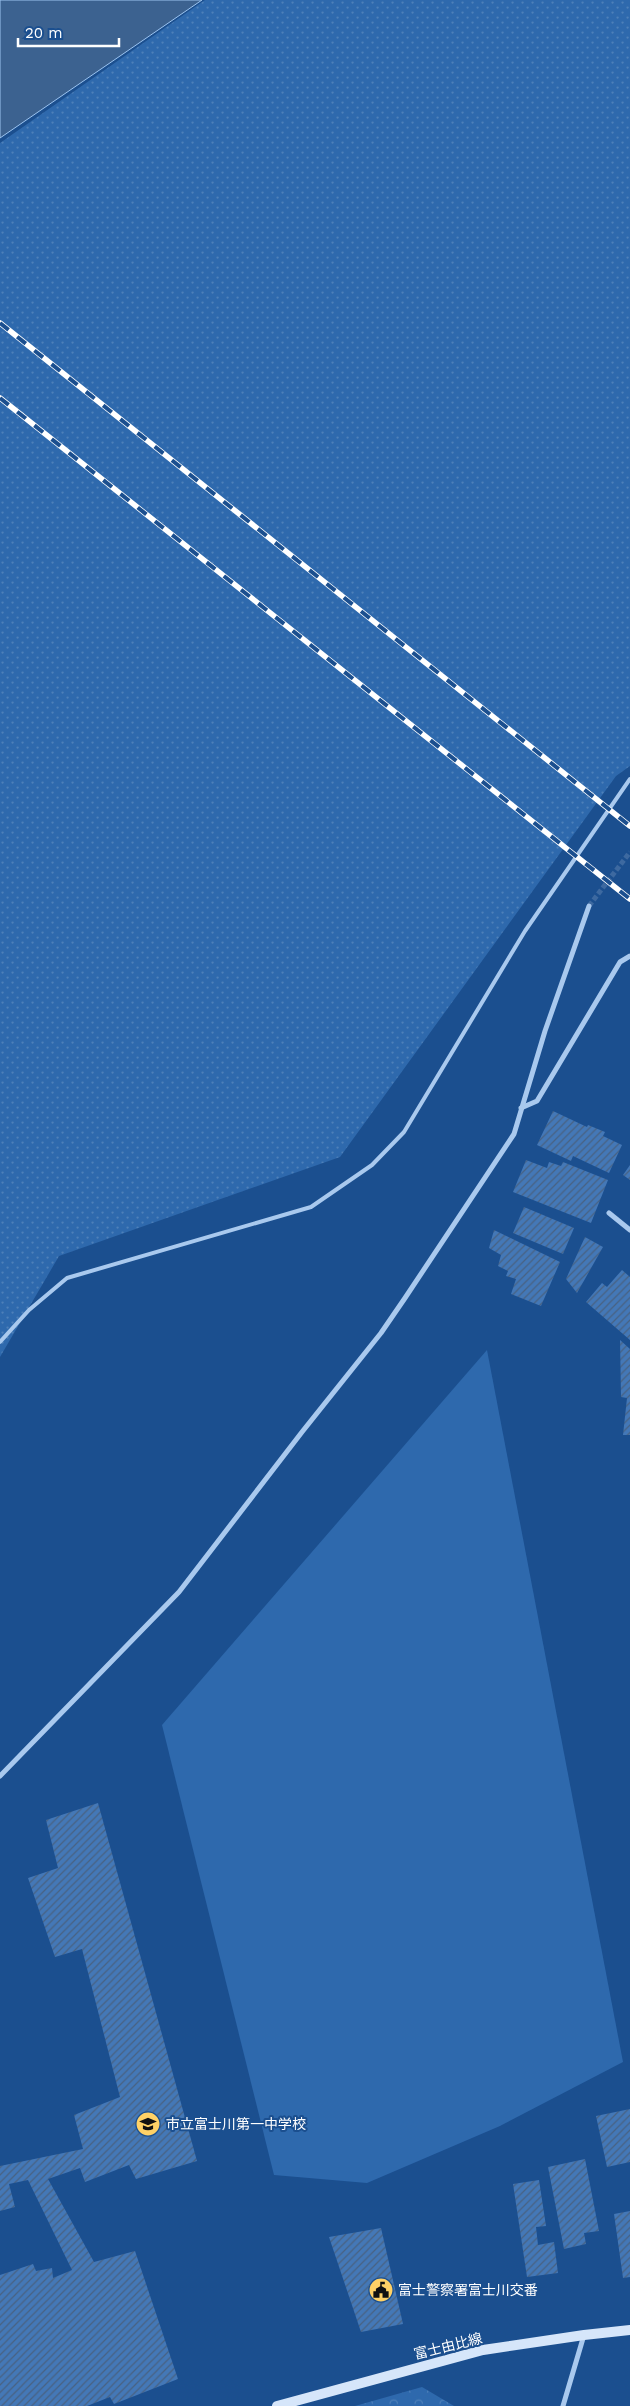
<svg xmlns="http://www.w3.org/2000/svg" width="630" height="2406" viewBox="0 0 630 2406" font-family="'Work Sans','Noto Sans JP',sans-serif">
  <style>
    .grass { fill: url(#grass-dots) }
    .forest { fill: url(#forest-crowns) }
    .pitch { fill: #2e69ad }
    .water { fill: #3c6290; stroke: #9cc4f0 }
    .building { fill: url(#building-hatch) }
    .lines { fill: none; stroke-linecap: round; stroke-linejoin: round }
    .minor-tunnel { stroke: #3d69a0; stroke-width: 5; stroke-dasharray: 5 2.5; stroke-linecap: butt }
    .service { stroke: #a9c9ee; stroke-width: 4 }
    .minor { stroke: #a9c9ee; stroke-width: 5 }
    .secondary { stroke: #d6e6fa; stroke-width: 10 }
    .rail-casing { stroke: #fff; stroke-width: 5.5 }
    .rail { stroke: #1b4f8f; stroke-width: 4; stroke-dasharray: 11; stroke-linecap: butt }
    .labels { text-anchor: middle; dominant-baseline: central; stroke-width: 4; stroke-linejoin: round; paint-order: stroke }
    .poi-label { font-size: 14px; fill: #fff; stroke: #1b4f8f; text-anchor: start }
    .street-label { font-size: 14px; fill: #fff; stroke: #1b4f8f }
  </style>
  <defs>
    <pattern id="grass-dots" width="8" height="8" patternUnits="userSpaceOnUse" patternTransform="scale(1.25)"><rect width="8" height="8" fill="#2e69ad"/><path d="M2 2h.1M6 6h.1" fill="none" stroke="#4d80b9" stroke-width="1.8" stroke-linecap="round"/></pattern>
    <pattern id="forest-crowns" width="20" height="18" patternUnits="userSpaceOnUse" patternTransform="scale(1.25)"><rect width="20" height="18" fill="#2e69ad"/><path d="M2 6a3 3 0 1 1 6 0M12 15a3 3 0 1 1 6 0" fill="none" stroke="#4d80b9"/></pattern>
    <pattern id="building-hatch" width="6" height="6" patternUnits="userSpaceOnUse" patternTransform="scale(1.25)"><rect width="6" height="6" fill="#4478b7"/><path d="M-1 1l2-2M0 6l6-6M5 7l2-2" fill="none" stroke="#486282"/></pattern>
  </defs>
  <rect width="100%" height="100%" fill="#1b4f8f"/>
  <path class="grass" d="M205,0H630V766L616,776L340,1157L59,1256L0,1357V143Z"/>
  <path class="forest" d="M422,2387L454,2406H355Z"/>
  <path class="pitch" d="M487,1350L623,2062L500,2126L367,2183L274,2175L162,1725Z"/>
  <path class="water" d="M0,0H202L0,138Z"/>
  <g class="building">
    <path d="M553,1111L587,1127L588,1125L605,1132L603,1136L622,1145L609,1173L573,1156L571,1161L537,1145Z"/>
    <path d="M526,1160L547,1168L549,1162L561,1166L563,1162L608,1180L591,1223L513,1192Z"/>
    <path d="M630,1165V1180L623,1175Z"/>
    <path d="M524,1207L574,1228L563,1254L513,1233Z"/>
    <path d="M494,1230L560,1262L541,1306L511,1294L516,1279L506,1276L508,1271L498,1266L501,1255L489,1248Z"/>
    <path d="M585,1237L603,1247L577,1293L566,1279Z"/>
    <path d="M622,1270L630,1277V1340L586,1302L602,1283L607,1287Z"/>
    <path d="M620,1340L630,1349V1435H623L627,1398L621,1397Z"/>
    <path d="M98,1803L197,2161L136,2179L129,2165L85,2182L80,2168L48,2179L94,2262L135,2251L178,2379L114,2404L110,2397L87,2406H0V2275L33,2264L36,2271L52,2268L53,2278L72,2270L28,2180L9,2184L15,2207L0,2211V2166L83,2149L74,2115L120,2097L82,1949L55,1957L28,1878L58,1868L46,1820Z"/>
    <path d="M630,2109V2162L607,2167L596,2116Z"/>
    <path d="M585,2159L599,2231L584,2233L586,2244L564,2249L548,2167Z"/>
    <path d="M539,2180L546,2226L536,2227L538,2245L554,2242L558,2273L527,2277L513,2184Z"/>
    <path d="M630,2211V2277L623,2278L614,2214Z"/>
    <path d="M381,2228L403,2324L361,2332L329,2237Z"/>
  </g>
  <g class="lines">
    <path class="minor-tunnel" d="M589,906L630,852"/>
    <path class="service" d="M0,1342L29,1310L67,1278L311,1207L372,1165L404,1132L525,931L630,779"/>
    <g class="minor">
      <path d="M521,1108L537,1101L620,962L630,956"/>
      <path d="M609,1213L630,1230"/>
      <path d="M0,1776L179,1592L302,1432L381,1333L405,1298L514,1134L545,1031L589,906"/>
      <path d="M563,2406L584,2335"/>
    </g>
    <path class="secondary" d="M277,2406L483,2350L584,2335L630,2330"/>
    <defs>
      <g id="rail">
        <path d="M0,323L630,826"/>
        <path d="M0,398L630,899"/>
      </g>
    </defs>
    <use href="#rail" class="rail-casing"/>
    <use href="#rail" class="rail"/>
  </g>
  <defs>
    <symbol id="school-disc" viewBox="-11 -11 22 22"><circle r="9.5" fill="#ffd166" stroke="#1b4f8f"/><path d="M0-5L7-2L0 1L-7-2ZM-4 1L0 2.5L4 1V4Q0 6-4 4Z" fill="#111"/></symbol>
    <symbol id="civic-disc" viewBox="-11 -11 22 22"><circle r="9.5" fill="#ffd166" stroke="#1b4f8f"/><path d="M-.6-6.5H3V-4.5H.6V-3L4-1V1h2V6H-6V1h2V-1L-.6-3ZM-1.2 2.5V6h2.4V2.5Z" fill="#111"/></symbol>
  </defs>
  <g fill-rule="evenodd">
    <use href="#school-disc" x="134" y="2110" width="28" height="28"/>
    <use href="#civic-disc" x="367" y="2276" width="28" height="28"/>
  </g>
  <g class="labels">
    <g class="poi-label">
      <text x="166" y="2124">市立富士川第一中学校</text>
      <text x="398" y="2290">富士警察署富士川交番</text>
    </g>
    <g class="street-label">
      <text transform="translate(448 2346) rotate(-14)">富士由比線</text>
    </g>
  </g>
  <path d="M18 38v8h101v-8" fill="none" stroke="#ffffff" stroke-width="2.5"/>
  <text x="25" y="38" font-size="15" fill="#ffffff" stroke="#1b4f8f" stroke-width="4" paint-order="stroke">20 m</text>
</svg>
